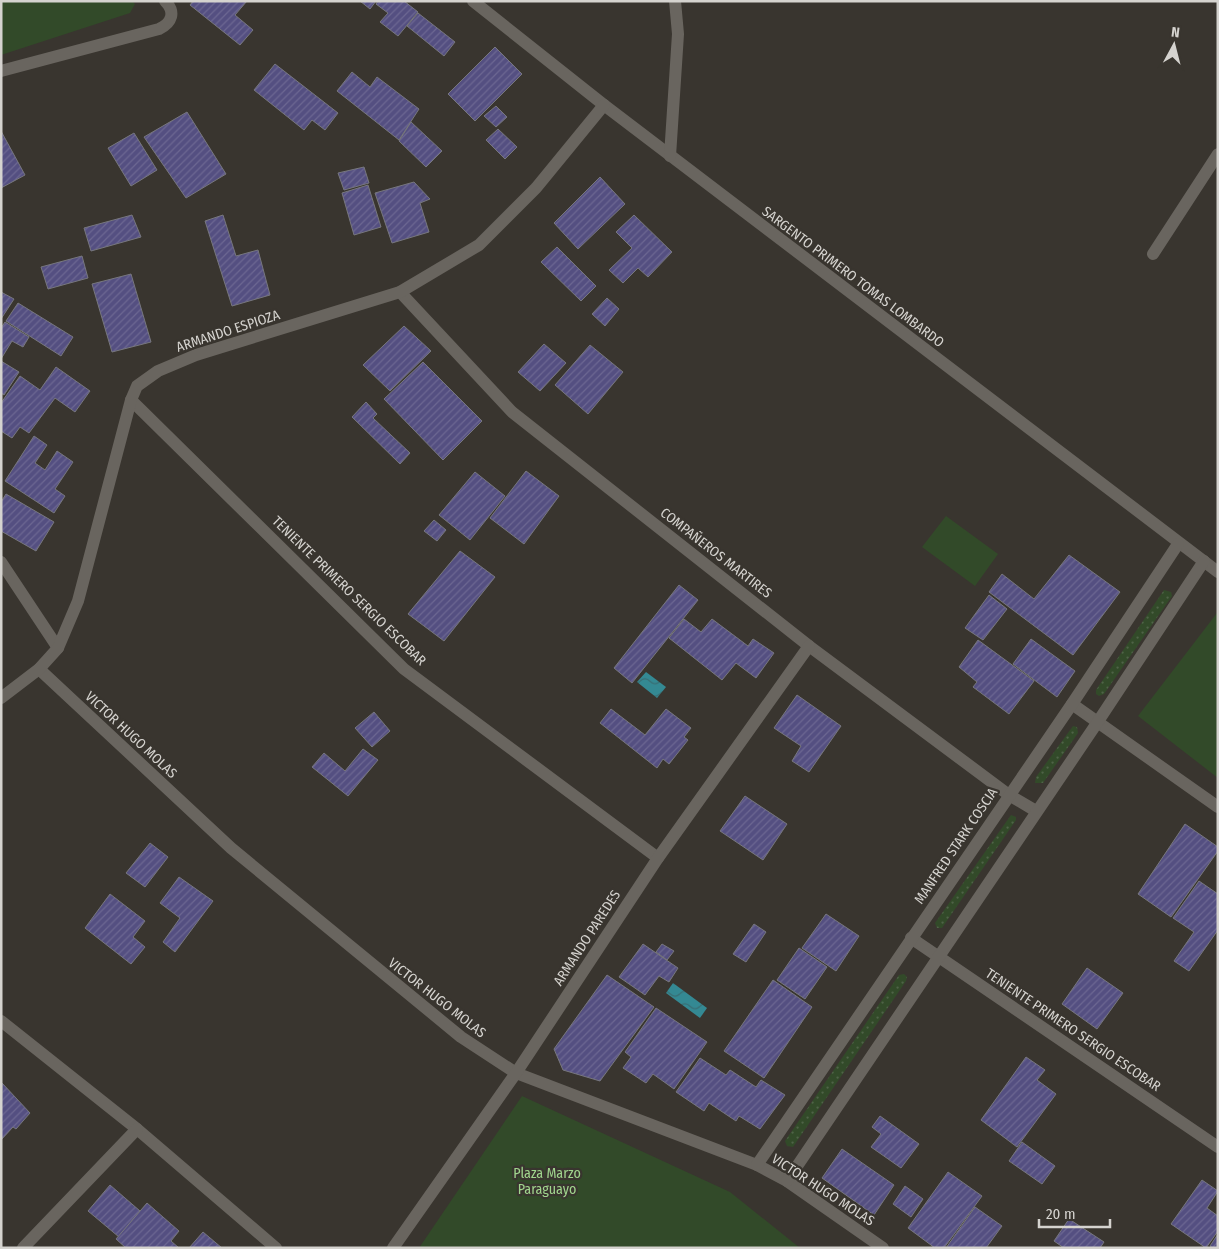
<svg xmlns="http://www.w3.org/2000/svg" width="1219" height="1249" viewBox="0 0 1219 1249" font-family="'Fira Sans Condensed',sans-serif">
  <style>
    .grass { fill: url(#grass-dots) }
    .park { fill: #324a29 }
    .water { fill: url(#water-waves) }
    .building { fill: url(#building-hatch); stroke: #77777e }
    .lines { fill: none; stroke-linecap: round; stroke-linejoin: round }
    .minor { stroke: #69655f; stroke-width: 12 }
    .labels { text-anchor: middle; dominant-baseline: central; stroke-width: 4.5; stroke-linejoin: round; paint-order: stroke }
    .street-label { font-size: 14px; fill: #d5d3cf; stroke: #39352f }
    .park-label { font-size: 14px; fill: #a1d68e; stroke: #39352f }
  </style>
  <defs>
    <pattern id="grass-dots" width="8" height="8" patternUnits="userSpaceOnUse" patternTransform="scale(1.25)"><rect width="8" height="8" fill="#324a29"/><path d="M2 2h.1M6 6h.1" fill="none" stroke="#4f6347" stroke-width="1.8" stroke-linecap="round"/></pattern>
    <pattern id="water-waves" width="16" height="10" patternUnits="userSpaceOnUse" patternTransform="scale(1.25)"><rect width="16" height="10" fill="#348993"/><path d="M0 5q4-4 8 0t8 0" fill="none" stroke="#386f75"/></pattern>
    <pattern id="building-hatch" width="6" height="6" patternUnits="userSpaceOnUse" patternTransform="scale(1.25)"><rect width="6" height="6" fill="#544f81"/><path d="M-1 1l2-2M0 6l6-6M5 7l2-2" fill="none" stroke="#6c6792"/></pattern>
  </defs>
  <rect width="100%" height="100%" fill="#39352f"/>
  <g class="grass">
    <path d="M1164,590L1171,592L1172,596L1104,694L1099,696L1096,694V690Z"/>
    <path d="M1073,726L1077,727L1078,733L1043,783H1035L1036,777Z"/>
    <path d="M1011,815L1016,817V820L942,928H937L935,923Z"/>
    <path d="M904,974L907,977L906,981L793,1147L787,1146L785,1141L899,975Z"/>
  </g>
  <g class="park">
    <path d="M1,1H132L135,4L130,13L1,55Z"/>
    <path d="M946,516L998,554L975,586L922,547Z"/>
    <path d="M1217,613H1218V778L1138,716Z"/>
    <path d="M522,1096L730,1192L800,1248H419Z"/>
  </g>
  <g class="water">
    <path d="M646,672L666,687L657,698L637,682Z"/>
    <path d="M673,983L707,1008L700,1018L666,993Z"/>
  </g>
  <g class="building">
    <path d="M193,1H247L235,15L253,30L240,45L190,5Z"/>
    <path d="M360,1H376L370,9Z"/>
    <path d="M378,1H404L418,12L398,36L380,22L388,13L376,4Z"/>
    <path d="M418,13L455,42L444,56L407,26Z"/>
    <path d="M495,47L522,74L475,121L448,94Z"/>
    <path d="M275,64L338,113L325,130L312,120L304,130L254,90Z"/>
    <path d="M352,72L370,87L377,77L419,109L399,140L337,91Z"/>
    <path d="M496,106L507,117L496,127L484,116Z"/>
    <path d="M187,112L226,174L186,198L144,137Z"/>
    <path d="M411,122L442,151L426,167L399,141Z"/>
    <path d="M498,129L517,147L505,159L486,140Z"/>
    <path d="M1,131L25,175L1,188Z"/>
    <path d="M134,133L157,170L131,186L108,148Z"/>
    <path d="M364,167L369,183L344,190L338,173Z"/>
    <path d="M600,177L625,204L578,249L554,223Z"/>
    <path d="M414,182L430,199L420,203L429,232L392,243L375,193Z"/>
    <path d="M368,185L381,227L354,235L342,193Z"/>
    <path d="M132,215L141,237L91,251L84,228Z"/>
    <path d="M223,215L236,256L258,250L270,295L232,306L205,221Z"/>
    <path d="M634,215L672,252L648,277L638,268L623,283L609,270L632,248L616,232Z"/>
    <path d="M557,247L596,286L581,301L541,262Z"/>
    <path d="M82,256L88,278L48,289L41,267Z"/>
    <path d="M131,274L151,342L112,352L92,284Z"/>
    <path d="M1,292L14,299L1,319Z"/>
    <path d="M607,298L619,309L605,326L592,314Z"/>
    <path d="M18,303L73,337L61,356L6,321Z"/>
    <path d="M5,322L29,337L23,347L12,341L1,359V328Z"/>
    <path d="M404,326L431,351L390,391L363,365Z"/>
    <path d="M544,344L566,363L540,391L518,372Z"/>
    <path d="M590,345L623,372L588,414L555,385Z"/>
    <path d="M1,361L19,372L4,395L1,393Z"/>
    <path d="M423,362L482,421L443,460L384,399Z"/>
    <path d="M56,367L90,391L75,412L55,398L29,433L20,427L12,438L1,431V403L20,376L40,390Z"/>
    <path d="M366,402L377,414L373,418L410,453L400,464L352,417Z"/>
    <path d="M34,436L47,445L35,463L45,470L57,451L73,462L55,489L65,496L54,513L5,481Z"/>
    <path d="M526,471L559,496L524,544L490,518Z"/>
    <path d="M475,472L505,496L470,540L439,515Z"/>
    <path d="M6,494L54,522L36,551L1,531V502Z"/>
    <path d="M434,520L446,530L437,541L424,531Z"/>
    <path d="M460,551L495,577L444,641L408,614Z"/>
    <path d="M1069,555L1120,592L1073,655L989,592L1002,574L1034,599Z"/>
    <path d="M679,585L698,600L632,683L614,668Z"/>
    <path d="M989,595L1007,609L983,640L965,628Z"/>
    <path d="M684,619L701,632L712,619L748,646L753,639L774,653L756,678L736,663L722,680L669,638Z"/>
    <path d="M1031,639L1075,671L1057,697L1013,664Z"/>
    <path d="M978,640L1034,681L1009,714L973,687L977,682L959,667Z"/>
    <path d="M797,695L841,726L809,772L792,761L801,746L774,728Z"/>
    <path d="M611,709L645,735L666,709L691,728L684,737L688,740L669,764L663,759L657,768L600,723Z"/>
    <path d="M374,712L390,731L372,747L355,728Z"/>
    <path d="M363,749L378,760L348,796L312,767L324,753L345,771Z"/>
    <path d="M745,796L787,824L763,860L720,831Z"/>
    <path d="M1185,824L1218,847V851L1171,917L1138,894Z"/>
    <path d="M150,843L168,857L145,887L126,873Z"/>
    <path d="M179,877L213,901L175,952L163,942L180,918L160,903Z"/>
    <path d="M1199,881L1218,894V930L1189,971L1174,961L1194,932L1173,918Z"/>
    <path d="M110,894L145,921L133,937L145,947L131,964L85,928Z"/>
    <path d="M826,914L859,936L836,971L802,948Z"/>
    <path d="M754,924L766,932L746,962L733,954Z"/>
    <path d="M643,944L678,968L669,982L659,976L645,995L619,977Z"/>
    <path d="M662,944L674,951L667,960L656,952Z"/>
    <path d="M799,948L827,967L805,999L777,980Z"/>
    <path d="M1087,968L1123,993L1097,1029L1062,1004Z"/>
    <path d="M607,975L654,1007L600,1081L563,1070L554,1049Z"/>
    <path d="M773,980L812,1007L764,1078L724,1051Z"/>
    <path d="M656,1008L707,1042L674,1089L653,1074L646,1083L623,1068L631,1057L625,1052Z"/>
    <path d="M1026,1057L1045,1070L1037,1080L1056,1094L1017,1147L981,1120Z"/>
    <path d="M700,1058L726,1075L730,1070L756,1087L761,1080L785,1095L760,1129L739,1116L736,1121L709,1103L704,1111L676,1092Z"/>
    <path d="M2,1083L30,1113L16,1129L13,1127L1,1140Z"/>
    <path d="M880,1116L919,1144L901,1168L871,1147L881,1134L872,1127Z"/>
    <path d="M1022,1142L1055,1166L1042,1184L1009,1161Z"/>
    <path d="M842,1149L894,1185L874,1215L822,1178Z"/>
    <path d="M948,1172L982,1196L944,1248H935L908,1228Z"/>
    <path d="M1202,1180L1218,1191L1207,1208L1218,1216V1231L1206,1248L1171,1224Z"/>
    <path d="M110,1185L140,1211L119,1237L88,1211Z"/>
    <path d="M905,1186L923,1199L911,1217L893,1204Z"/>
    <path d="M147,1203L179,1231L171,1241L179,1248H126L116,1239Z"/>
    <path d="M975,1207L1002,1226L986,1248H946Z"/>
    <path d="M1069,1219L1104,1242L1100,1248H1064L1054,1241Z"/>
    <path d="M203,1232L222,1248H189Z"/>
    <path d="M1218,1234V1248H1213L1210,1246Z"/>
  </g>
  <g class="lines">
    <g class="minor">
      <path d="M473,1L604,105L1218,572"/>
      <path d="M1,71L159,29C172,23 176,12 165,1"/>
      <path d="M670,156L678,34L675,1"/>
      <path d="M1153,254L1218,154"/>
      <path d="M400,292L512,412L809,646L1009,795L1036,811"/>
      <path d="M131,400L404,669L658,858"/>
      <path d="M1,562L58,648"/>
      <path d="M39,669L231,848L461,1037L516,1073L757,1165L787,1181L883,1248"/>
      <path d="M1,698L39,669L58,648L78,601L131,400L137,386L158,371L196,355L400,292L479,245L536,188L604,105"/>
      <path d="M1072,704L1218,807"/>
      <path d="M911,938L1218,1147"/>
      <path d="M1,1021L137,1129L276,1248"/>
      <path d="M757,1165L1072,704L1178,544"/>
      <path d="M787,1181L1097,723L1204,561"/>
      <path d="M23,1248L137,1129"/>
      <path d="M393,1248L516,1073L658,858L809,646"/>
    </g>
  </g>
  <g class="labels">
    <g class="street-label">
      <text transform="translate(853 277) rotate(37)">SARGENTO PRIMERO TOMAS LOMBARDO</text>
      <text transform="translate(228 331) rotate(-18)">ARMANDO ESPIOZA</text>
      <text transform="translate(716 553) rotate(38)">COMPAÑEROS MARTIRES</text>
      <text transform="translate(349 591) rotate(44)">TENIENTE PRIMERO SERGIO ESCOBAR</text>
      <text transform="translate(131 735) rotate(43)">VICTOR HUGO MOLAS</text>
      <text transform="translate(956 846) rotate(-56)">MANFRED STARK COSCIA</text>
      <text transform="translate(587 938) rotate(-57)">ARMANDO PAREDES</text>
      <text transform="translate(437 998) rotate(38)">VICTOR HUGO MOLAS</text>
      <text transform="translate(1073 1030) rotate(34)">TENIENTE PRIMERO SERGIO ESCOBAR</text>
      <text transform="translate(823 1190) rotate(33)">VICTOR HUGO MOLAS</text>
    </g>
    <g class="park-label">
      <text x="547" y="1173">Plaza Marzo<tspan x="547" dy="16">Paraguayo</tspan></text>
    </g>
  </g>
  <rect width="1219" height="1249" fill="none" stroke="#d5d3cf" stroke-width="5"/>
  <g transform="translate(1174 45) rotate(7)" stroke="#39352f" stroke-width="4" paint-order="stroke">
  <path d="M0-4L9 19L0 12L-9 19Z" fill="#d5d3cf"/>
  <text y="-8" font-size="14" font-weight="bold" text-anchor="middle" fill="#d5d3cf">N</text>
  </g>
  <path d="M1039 1219v8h71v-8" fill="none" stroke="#d5d3cf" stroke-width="2.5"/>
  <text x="1046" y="1219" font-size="15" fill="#d5d3cf" stroke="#39352f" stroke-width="4" paint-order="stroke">20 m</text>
</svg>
